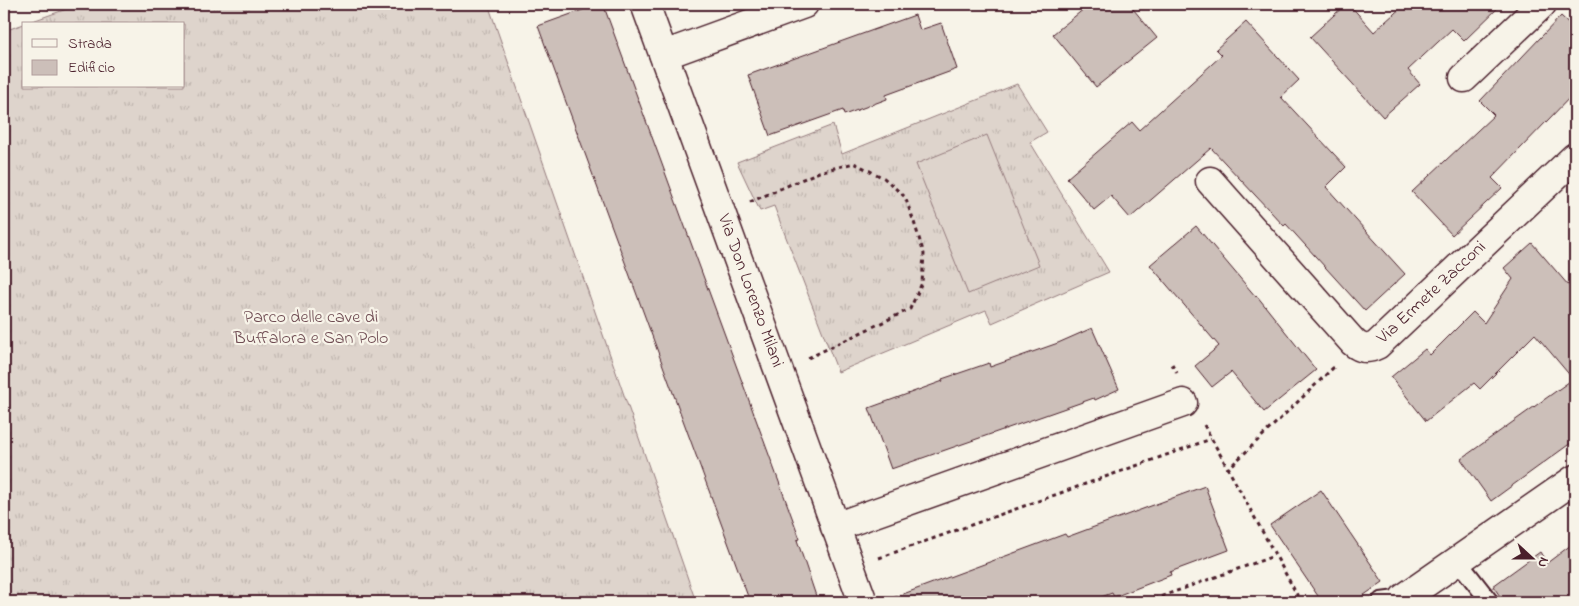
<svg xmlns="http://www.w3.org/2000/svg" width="1579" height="606" viewBox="0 0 1579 606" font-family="'Indie Flower',sans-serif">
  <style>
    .grass { fill: url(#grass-tufts); stroke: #947a7c; fill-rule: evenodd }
    .garden { fill: #ded4cc; stroke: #947a7c }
    .building { fill: #ccbfb9; stroke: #4a1f2b }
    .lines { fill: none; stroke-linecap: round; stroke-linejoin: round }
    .service-casing { stroke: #4a1f2b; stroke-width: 20 }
    .minor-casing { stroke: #4a1f2b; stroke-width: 31 }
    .path { stroke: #4a1f2b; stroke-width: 3; stroke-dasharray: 4 4; stroke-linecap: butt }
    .service { stroke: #f7f3e8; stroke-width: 16 }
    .minor { stroke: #f7f3e8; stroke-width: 28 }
    .labels { text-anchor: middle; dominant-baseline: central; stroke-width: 4.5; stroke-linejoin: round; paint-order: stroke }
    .street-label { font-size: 18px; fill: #4a1f2b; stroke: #f7f3e8 }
    .park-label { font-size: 18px; fill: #6f4c53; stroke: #f7f3e8 }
  </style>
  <defs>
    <pattern id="grass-tufts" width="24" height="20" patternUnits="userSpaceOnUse" patternTransform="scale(1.25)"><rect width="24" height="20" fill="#ded4cc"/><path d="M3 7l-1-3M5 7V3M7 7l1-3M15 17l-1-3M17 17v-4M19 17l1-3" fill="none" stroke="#c0b6af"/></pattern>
  </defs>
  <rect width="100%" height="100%" fill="#f7f3e8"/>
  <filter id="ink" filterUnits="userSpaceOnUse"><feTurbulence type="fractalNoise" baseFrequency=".02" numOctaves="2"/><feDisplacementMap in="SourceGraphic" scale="10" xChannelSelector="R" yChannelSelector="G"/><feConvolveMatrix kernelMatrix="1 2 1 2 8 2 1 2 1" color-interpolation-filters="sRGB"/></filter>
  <g filter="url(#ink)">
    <g class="grass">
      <path d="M81,4H488L696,602H4V31ZM24,24H184V86H24Z"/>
      <path d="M1017,84L1047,132L1030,142L1109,272L992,323L986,310L838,372L774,206L760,211L737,162L833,125L842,154Z"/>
    </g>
    <path class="garden" d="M987,135L1039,265L968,294L916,164Z"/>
    <g class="building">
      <path d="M599,4H603L800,539L797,540L818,602H750L538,26Z"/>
      <path d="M1090,4H1129L1157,38L1096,87L1053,34Z"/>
      <path d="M1346,4H1349L1374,32L1405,4H1502L1464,41L1452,29L1408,70L1420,84L1383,117L1310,37Z"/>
      <path d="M915,15L920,30L941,23L957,69L886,95L887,99L844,115L843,110L770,136L748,75Z"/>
      <path d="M1561,16L1575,29V92L1492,178L1502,188L1452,235L1412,192L1494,115L1480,101Z"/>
      <path d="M1246,22L1299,80L1281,97L1346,167L1326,187L1405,274L1365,311L1286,224L1284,226L1211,148L1130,218L1111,196L1094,210L1067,178L1132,122L1139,130L1222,55L1216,49Z"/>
      <path d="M1196,226L1256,297L1257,296L1316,370L1264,412L1231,372L1212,387L1195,366L1219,346L1150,265Z"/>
      <path d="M1532,243L1575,293V440L1491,501L1461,459L1573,379L1535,334L1480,389L1474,383L1426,421L1391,377L1425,349L1430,355L1473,312L1484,323L1513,279L1504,268Z"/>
      <path d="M1092,328L1119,389L1095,400L1094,398L891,469L869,408L943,381L942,379L989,363L990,367L1058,343Z"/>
      <path d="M1205,486L1229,550L1170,572L1171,575L1114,597L1112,593L1088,602H888L887,600L1065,534L1067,537Z"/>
      <path d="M1321,490L1383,582L1354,602H1322L1270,525Z"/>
      <path d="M1575,542V602H1504L1493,586L1540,552L1547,563Z"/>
    </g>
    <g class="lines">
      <defs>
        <g id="service">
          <path d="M1458,561L1490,602"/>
          <path d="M1381,601L1404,598"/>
        </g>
        <g id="minor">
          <path d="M645,4L863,602"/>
          <path d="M664,55L804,4"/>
          <path d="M1464,78L1542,4"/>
          <path d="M1210,181L1353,342C1361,349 1367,350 1377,345L1575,157"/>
          <path d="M835,527L1183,403"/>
          <path d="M1404,598L1575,479"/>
        </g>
      </defs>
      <use href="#service" class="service-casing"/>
      <use href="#minor" class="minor-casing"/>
      <g class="path">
        <path d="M4,6L9,4"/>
        <path d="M750,202L819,172L854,163L884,178L905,197L914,222L924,254L922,283L910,309L806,359"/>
        <path d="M1172,364L1177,373"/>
        <path d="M1204,425L1301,602"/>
        <path d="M1227,470L1335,366"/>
        <path d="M879,558L1211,439"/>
        <path d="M1146,602L1274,556"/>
      </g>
      <use href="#service" class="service"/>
      <use href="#minor" class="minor"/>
    </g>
  </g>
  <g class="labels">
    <g class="street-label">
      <text transform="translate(750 291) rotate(70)">Via Don Lorenzo Milani</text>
      <text transform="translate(1432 293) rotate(-43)">Via Ermete Zacconi</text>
    </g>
    <g class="park-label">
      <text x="311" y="318">Parco delle cave di<tspan x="311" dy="21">Buffalora e San Polo</tspan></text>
    </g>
  </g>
  <rect width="1579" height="606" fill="none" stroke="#f7f3e8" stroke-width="20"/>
  <rect x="10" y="10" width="1559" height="586" fill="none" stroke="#4a1f2b" stroke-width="2" filter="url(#ink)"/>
  <rect x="22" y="22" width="162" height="65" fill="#f7f3e8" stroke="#b29e9c"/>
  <rect x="32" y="39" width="25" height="8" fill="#f7f3e8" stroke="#b29e9c"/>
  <text x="68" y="48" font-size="15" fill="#4a1f2b">Strada</text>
  <rect x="32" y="60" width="25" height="15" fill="#ccbfb9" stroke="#b29e9c"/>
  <text x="68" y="72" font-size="15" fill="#4a1f2b">Edificio</text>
  <g transform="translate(1532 558) rotate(111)" stroke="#f7f3e8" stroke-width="4" paint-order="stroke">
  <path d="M0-4L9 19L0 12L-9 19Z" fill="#4a1f2b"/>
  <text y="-8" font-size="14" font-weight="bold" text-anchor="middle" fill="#4a1f2b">N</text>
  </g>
</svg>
